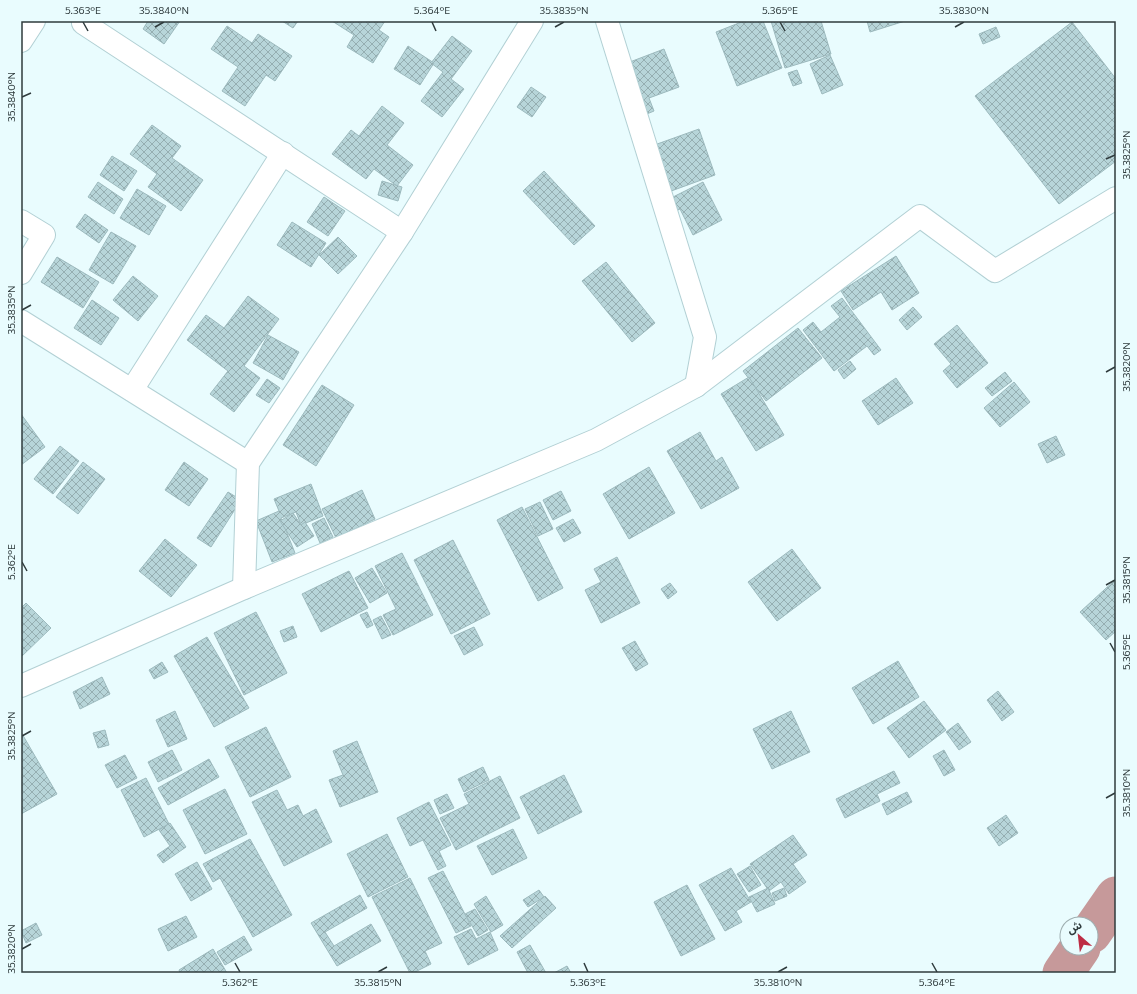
<svg xmlns="http://www.w3.org/2000/svg" width="1137" height="994" viewBox="0 0 1137 994" font-family="Commissioner,'Noto Sans Arabic',sans-serif">
  <style>
    .lines { fill: none; stroke-linecap: round; stroke-linejoin: round }
    .river { stroke: #c6999a; stroke-width: 41 }
    .building { fill: url(#building-cross-hatch); stroke: #9dbabe }
    .street-casing { stroke: #b2d0d4; stroke-width: 24 }
    .street { stroke: #fff; stroke-width: 22 }
    .ticks { fill: none; stroke: #2f3b3d; stroke-width: 1.5 }
    .neatline { fill: none; stroke: #2f3b3d; stroke-width: 1.5 }
    .ticks-label { font-size: 10px; text-anchor: middle; fill: #2f3b3d }
  </style>
  <defs>
    <pattern id="building-cross-hatch" width="8" height="8" patternUnits="userSpaceOnUse"><rect width="8" height="8" fill="#b7d5d9"/><path d="M0 0l8 8M0 8l8-8" fill="none" stroke="#95aeb1"/></pattern>
  </defs>
  <rect width="100%" height="100%" fill="#e9fcfe"/>
  <g class="lines">
    <g class="river">
      <path d="M1091,933L1116,897"/>
      <path d="M1063,973L1080,948"/>
    </g>
  </g>
  <g class="building">
    <path d="M148,21H180L164,44L143,29Z"/>
    <path d="M282,21H298L293,28Z"/>
    <path d="M332,21H385L379,30L389,37L373,63L347,47L354,35Z"/>
    <path d="M744,21H763L782,68L737,86L716,32Z"/>
    <path d="M771,21H821L831,54L785,68Z"/>
    <path d="M867,21H905L870,32Z"/>
    <path d="M1072,22L1116,79V161L1059,204L975,96Z"/>
    <path d="M227,26L252,43L258,34L292,56L275,81L266,75L245,106L222,91L238,67L211,49Z"/>
    <path d="M996,27L1000,37L983,44L979,34Z"/>
    <path d="M452,36L472,51L451,79L464,89L442,117L421,101L443,72L431,63Z"/>
    <path d="M408,46L434,63L420,85L394,69Z"/>
    <path d="M664,49L679,87L649,98L654,111L642,116L622,65Z"/>
    <path d="M830,55L843,85L822,94L810,64Z"/>
    <path d="M797,70L802,83L793,86L788,73Z"/>
    <path d="M531,87L546,97L532,117L517,107Z"/>
    <path d="M382,106L404,123L387,145L413,165L397,186L374,169L366,179L332,154L351,130L359,136Z"/>
    <path d="M152,125L181,146L172,158L203,180L181,211L148,187L157,174L130,154Z"/>
    <path d="M699,129L715,175L663,194L646,148Z"/>
    <path d="M112,156L137,171L124,191L100,175Z"/>
    <path d="M544,171L595,226L574,245L523,191Z"/>
    <path d="M382,181L402,187L398,201L378,195Z"/>
    <path d="M98,182L123,199L114,214L88,197Z"/>
    <path d="M703,182L722,220L693,235L680,209L674,212L667,200Z"/>
    <path d="M137,189L166,206L149,235L120,218Z"/>
    <path d="M324,197L345,211L328,236L307,222Z"/>
    <path d="M85,214L108,230L99,243L76,227Z"/>
    <path d="M292,222L326,243L311,267L277,245Z"/>
    <path d="M111,232L136,246L113,284L89,270Z"/>
    <path d="M338,237L357,256L338,274L319,255Z"/>
    <path d="M896,256L919,293L892,310L881,292L853,310L841,291Z"/>
    <path d="M57,257L99,282L83,308L41,282Z"/>
    <path d="M606,262L655,323L632,342L582,281Z"/>
    <path d="M133,276L158,296L138,321L113,300Z"/>
    <path d="M248,296L279,319L244,366L260,378L234,412L210,394L228,371L187,340L206,315L224,328Z"/>
    <path d="M842,298L881,350L874,355L867,346L834,371L803,330L813,322L821,332L840,317L831,306Z"/>
    <path d="M92,300L119,318L101,345L74,328Z"/>
    <path d="M913,307L922,317L907,330L899,320Z"/>
    <path d="M957,325L988,363L957,388L943,371L951,364L934,344Z"/>
    <path d="M798,328L822,358L766,401L743,371Z"/>
    <path d="M268,335L299,352L283,380L253,363Z"/>
    <path d="M850,361L856,369L844,379L838,370Z"/>
    <path d="M1005,372L1012,381L992,396L985,388Z"/>
    <path d="M749,377L784,435L756,451L721,394Z"/>
    <path d="M896,378L913,403L878,425L862,401Z"/>
    <path d="M267,379L280,388L269,403L256,395Z"/>
    <path d="M1014,382L1030,402L1000,427L984,408Z"/>
    <path d="M322,385L354,405L316,466L283,445Z"/>
    <path d="M21,414L45,447L21,465Z"/>
    <path d="M700,432L716,461L722,457L739,488L701,509L667,451Z"/>
    <path d="M1056,436L1065,455L1047,463L1038,444Z"/>
    <path d="M60,446L79,461L53,494L34,479Z"/>
    <path d="M83,462L105,479L78,514L56,497Z"/>
    <path d="M184,462L208,479L189,506L165,490Z"/>
    <path d="M649,467L675,513L629,539L603,494Z"/>
    <path d="M311,484L323,516L301,525L296,512L281,518L295,553L272,562L256,521L279,511L274,499Z"/>
    <path d="M362,490L375,519L336,538L322,509Z"/>
    <path d="M561,491L571,511L553,520L543,500Z"/>
    <path d="M228,492L241,500L211,547L197,538Z"/>
    <path d="M540,502L553,529L538,536L525,509Z"/>
    <path d="M522,507L563,588L538,601L497,520Z"/>
    <path d="M293,513L301,525L305,522L314,536L297,547L280,521Z"/>
    <path d="M324,518L333,537L320,543L312,524Z"/>
    <path d="M573,519L581,533L564,542L556,528Z"/>
    <path d="M165,539L197,565L171,597L139,571Z"/>
    <path d="M453,540L490,614L451,634L414,560Z"/>
    <path d="M792,549L821,588L777,621L748,582Z"/>
    <path d="M402,553L433,615L393,635L383,615L396,609L375,566Z"/>
    <path d="M617,557L640,603L601,623L585,590L601,582L594,569Z"/>
    <path d="M372,568L387,593L370,603L355,578Z"/>
    <path d="M349,571L368,608L321,632L302,594Z"/>
    <path d="M1116,579V631L1106,640L1080,612Z"/>
    <path d="M670,583L677,592L668,599L661,589Z"/>
    <path d="M26,603L51,628L21,657V608Z"/>
    <path d="M256,612L287,673L244,695L214,633Z"/>
    <path d="M367,612L373,625L367,628L360,615Z"/>
    <path d="M381,616L391,635L382,639L373,620Z"/>
    <path d="M293,626L297,637L284,642L280,631Z"/>
    <path d="M474,627L483,645L464,655L454,636Z"/>
    <path d="M207,637L249,708L214,727L174,656Z"/>
    <path d="M635,641L648,664L636,671L622,648Z"/>
    <path d="M898,661L919,697L873,724L852,688Z"/>
    <path d="M162,662L168,672L154,679L149,670Z"/>
    <path d="M102,677L110,694L80,709L73,692Z"/>
    <path d="M998,691L1014,712L1002,721L987,700Z"/>
    <path d="M924,701L946,730L909,758L887,728Z"/>
    <path d="M175,711L187,739L168,747L156,720Z"/>
    <path d="M791,711L810,752L772,769L753,729Z"/>
    <path d="M958,723L971,742L959,750L946,732Z"/>
    <path d="M266,727L291,777L250,797L225,747Z"/>
    <path d="M105,730L109,745L98,748L93,733Z"/>
    <path d="M21,732L57,794L21,814Z"/>
    <path d="M357,741L378,792L340,807L329,780L343,775L333,751Z"/>
    <path d="M172,750L182,770L158,782L148,762Z"/>
    <path d="M944,750L955,770L944,776L933,756Z"/>
    <path d="M125,755L137,778L117,788L105,765Z"/>
    <path d="M209,759L219,777L168,805L158,788Z"/>
    <path d="M483,767L489,780L464,792L458,779Z"/>
    <path d="M894,771L900,783L877,794L880,801L845,818L836,799Z"/>
    <path d="M564,775L582,812L538,834L520,797Z"/>
    <path d="M500,776L520,818L456,850L440,818L469,804L464,794Z"/>
    <path d="M146,778L169,824L144,837L121,790Z"/>
    <path d="M225,789L247,834L205,854L183,810Z"/>
    <path d="M277,790L287,810L298,805L303,816L316,809L332,842L284,866L252,802Z"/>
    <path d="M907,792L912,802L887,815L882,804Z"/>
    <path d="M447,794L454,808L440,814L434,800Z"/>
    <path d="M429,802L451,845L439,851L446,866L438,870L423,840L410,846L397,818Z"/>
    <path d="M1006,815L1018,833L999,846L987,828Z"/>
    <path d="M170,823L186,847L163,863L157,855L170,846L159,830Z"/>
    <path d="M513,829L527,858L492,875L477,846Z"/>
    <path d="M387,834L408,877L368,897L347,854Z"/>
    <path d="M793,835L807,855L793,864L806,882L789,894L781,882L769,891L750,864Z"/>
    <path d="M250,839L292,915L253,937L220,878L213,882L203,864Z"/>
    <path d="M197,862L212,889L191,901L175,874Z"/>
    <path d="M750,866L761,885L749,892L737,874Z"/>
    <path d="M731,868L751,902L736,911L742,922L725,931L699,885Z"/>
    <path d="M443,871L471,926L456,933L428,878Z"/>
    <path d="M410,878L442,943L425,951L431,964L413,973H410L372,897Z"/>
    <path d="M687,885L715,939L681,956L654,902Z"/>
    <path d="M768,888L775,904L757,912L749,897Z"/>
    <path d="M784,888L787,896L775,901L772,893Z"/>
    <path d="M539,890L544,897L528,907L523,900Z"/>
    <path d="M360,895L367,908L325,932L334,946L371,924L381,941L337,966L311,923Z"/>
    <path d="M486,896L503,925L491,932L474,904Z"/>
    <path d="M545,896L556,908L512,948L500,936Z"/>
    <path d="M475,909L488,930L478,936L465,914Z"/>
    <path d="M186,916L197,937L168,951L158,929Z"/>
    <path d="M36,923L42,935L26,943L21,931Z"/>
    <path d="M471,929L476,939L490,932L498,950L468,965L454,937Z"/>
    <path d="M244,936L252,950L225,965L217,952Z"/>
    <path d="M530,945L546,973H528L517,952Z"/>
    <path d="M213,949L227,973H180L179,970Z"/>
    <path d="M567,966L571,973H554Z"/>
  </g>
  <g class="lines">
    <defs>
      <g id="street">
        <path d="M84,21L83,23L402,232"/>
        <path d="M607,21L705,337L696,386"/>
        <path d="M21,41L34,21"/>
        <path d="M21,221L44,235L21,273"/>
        <path d="M21,321L248,463"/>
        <path d="M132,390L283,153"/>
        <path d="M244,588L248,463L402,232L532,21"/>
        <path d="M21,686L244,588L596,440L696,386L920,216L995,271L1116,198"/>
      </g>
    </defs>
    <use href="#street" class="street-casing"/>
    <use href="#street" class="street"/>
  </g>
  <path class="ticks" d="M83,22L88,31M432,22L436,31M780,22L785,31M155,27L164,22M555,27L564,22M955,27L964,22M22,97L31,93M1106,159L1115,155M22,310L31,305M1106,372L1115,367M22,562L27,571M1106,585L1115,580M1110,643L1115,652M22,736L31,731M1106,798L1115,793M22,949L31,944M235,963L240,972M584,963L588,972M932,963L937,972M378,972L387,967M778,972L787,967"/>
  <rect width="1137" height="994" fill="none" stroke="#e9fcfe" stroke-width="44"/>
  <g transform="translate(1079 936) rotate(332)"><circle r="19" fill="#e9fcfe" stroke="#9fafb1"/>
  <path d="M0-3L7 15L0 10L-7 15Z" fill="#bd2c44"/>
  <text y="-6" font-size="11" font-weight="bold" text-anchor="middle" fill="#2f3b3d">ش</text>
  </g>
  <rect x="22" y="22" width="1093" height="950" class="neatline"/>
  <g class="ticks-label">
    <text x="83" y="14">5.363°E</text>
    <text x="164" y="14">35.3840°N</text>
    <text x="432" y="14">5.364°E</text>
    <text x="564" y="14">35.3835°N</text>
    <text x="780" y="14">5.365°E</text>
    <text x="964" y="14">35.3830°N</text>
    <text transform="translate(11 97) rotate(-90)" y="4">35.3840°N</text>
    <text transform="translate(1126 155) rotate(-90)" y="4">35.3825°N</text>
    <text transform="translate(11 310) rotate(-90)" y="4">35.3835°N</text>
    <text transform="translate(1126 367) rotate(-90)" y="4">35.3820°N</text>
    <text transform="translate(11 562) rotate(-90)" y="4">5.362°E</text>
    <text transform="translate(1126 580) rotate(-90)" y="4">35.3815°N</text>
    <text transform="translate(1126 652) rotate(-90)" y="4">5.365°E</text>
    <text transform="translate(11 736) rotate(-90)" y="4">35.3825°N</text>
    <text transform="translate(1126 793) rotate(-90)" y="4">35.3810°N</text>
    <text transform="translate(11 949) rotate(-90)" y="4">35.3820°N</text>
    <text x="240" y="986">5.362°E</text>
    <text x="378" y="986">35.3815°N</text>
    <text x="588" y="986">5.363°E</text>
    <text x="778" y="986">35.3810°N</text>
    <text x="937" y="986">5.364°E</text>
  </g>
</svg>
